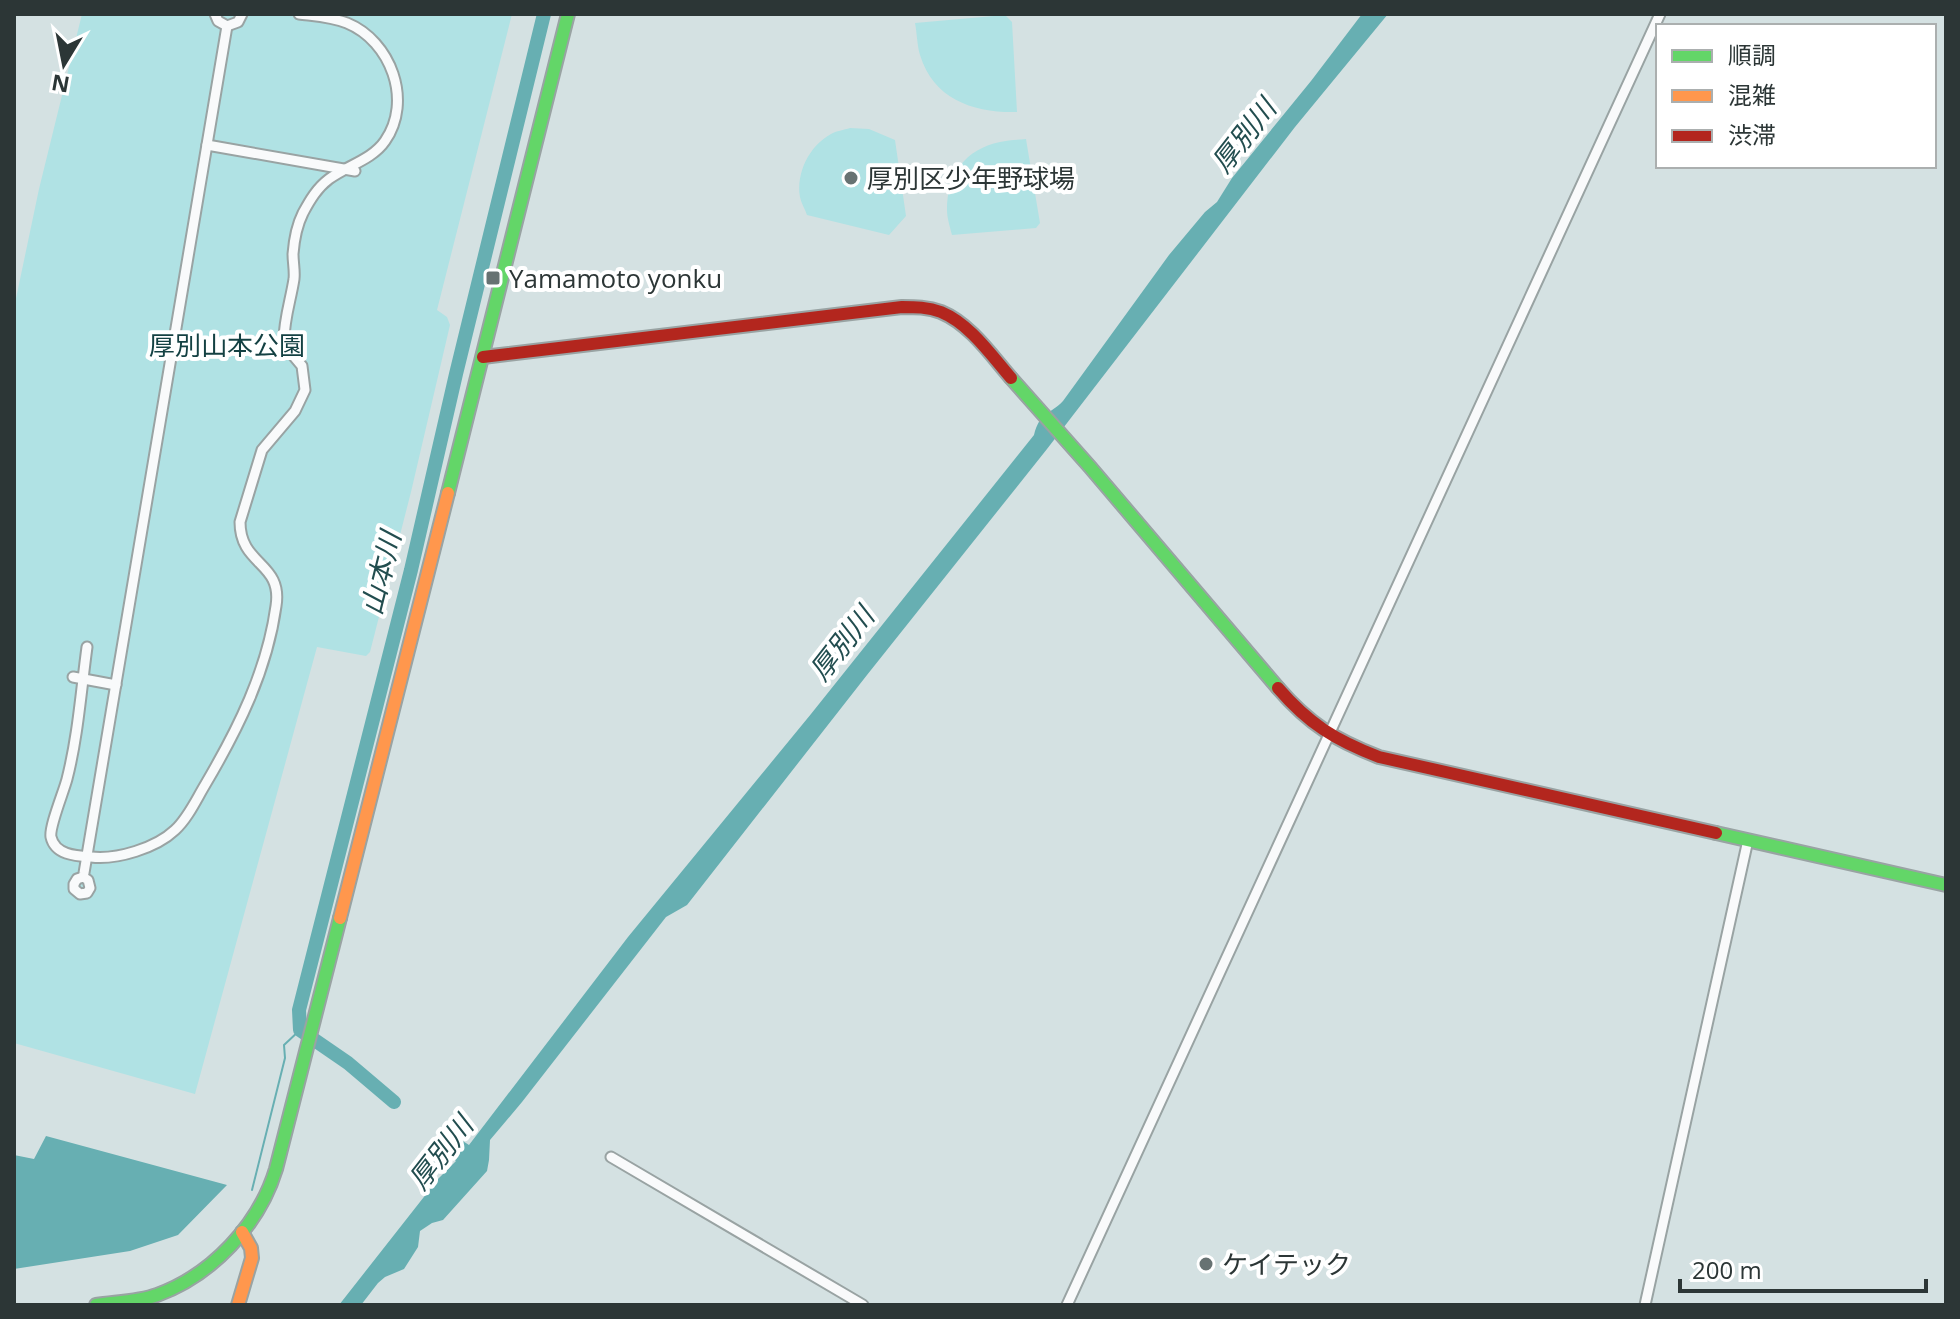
<svg xmlns="http://www.w3.org/2000/svg" width="1960" height="1319" viewBox="0 0 1960 1319" font-family="'Open Sans','Noto Sans JP',sans-serif">
  <style>
    .green { fill: #b0e2e4 }
    .water { fill: #67afb2 }
    .lines { fill: none; stroke-linecap: round; stroke-linejoin: round }
    .stream { stroke: #67afb2; stroke-width: 2 }
    .river { stroke: #67afb2; stroke-width: 14 }
    .street-casing { stroke: #99a3a3; stroke-width: 13 }
    .fast-casing { stroke: #99a3a3; stroke-width: 16 }
    .slow-casing { stroke: #99a3a3; stroke-width: 16 }
    .jam-casing { stroke: #99a3a3; stroke-width: 16 }
    .street { stroke: #f9fafb; stroke-width: 9 }
    .fast { stroke: #63d668; stroke-width: 12 }
    .slow { stroke: #ff974d; stroke-width: 12 }
    .jam { stroke: #b3261e; stroke-width: 12 }
    .poi-dot { fill: #677272; stroke: #fff; stroke-width: 3 }
    .labels { text-anchor: middle; dominant-baseline: central; stroke-width: 8; stroke-linejoin: round; paint-order: stroke }
    .poi-label { font-size: 26px; fill: #2c3636; stroke: #fff; text-anchor: start }
    .park-label { font-size: 26px; fill: #144143; stroke: #fff }
    .water-label { font-size: 28px; font-style: italic; fill: #224d4f; stroke: #fff }
  </style>
  <rect width="100%" height="100%" fill="#d4e1e2"/>
  <g class="green">
    <path d="M82,14H512L437,310L447,317L450,325L411,492L370,652L366,656L317,647L195,1094L14,1043V308L39,189Z"/>
    <path d="M1005,15L1012,22L1017,112C974,113 934,100 920,55C917,45 917,33 915,23Z"/>
    <path d="M850,128L869,129L895,140L906,216L889,235L807,215C805,209 801,203 800,197C796,173 809,146 831,134C836,131 844,130 850,128Z"/>
    <path d="M1026,139L1040,223L1036,228L952,235C950,227 947,218 947,210C947,175 965,149 1000,142C1008,140 1017,140 1026,139Z"/>
  </g>
  <g class="water">
    <path d="M1362,14H1388L1295,127L1047,449L867,675L687,905L666,917L522,1102L490,1140L489,1160L487,1171L443,1220L432,1223L420,1231L418,1247L404,1269L385,1277L378,1283L361,1305H339L438,1179L456,1161L443,1149L455,1136L469,1145L628,937L811,714L1034,435C1040,411 1050,415 1063,401L1169,255L1205,212L1217,202L1232,178L1311,81Z"/>
    <path d="M46,1136L227,1185L178,1235L130,1251L14,1269V1155L34,1159Z"/>
  </g>
  <g class="lines">
    <path class="stream" d="M252,1190L285,1058L284,1045L300,1030"/>
    <path class="river" d="M394,1102L348,1063L300,1030L299,1010L411,570L456,374L544,14"/>
    <defs>
      <g id="street">
        <path d="M215,14L218,21L227,26"/>
        <path d="M227,26L238,22L242,14"/>
        <path d="M207,145L355,171"/>
        <path d="M87,647C81,691 78,736 67,779C64,791 49,827 51,837C55,855 76,856 91,857C117,860 156,848 175,830C188,818 196,800 205,785C238,729 267,671 276,606C283,562 240,566 240,522L262,450L295,411L305,390L302,366L287,348L284,340C284,319 291,299 294,279C295,271 293,263 293,254C294,241 297,225 303,213C310,200 317,188 329,179C346,166 372,160 385,141C413,101 391,41 347,23C332,17 314,16 299,14"/>
        <path d="M73,677L116,685"/>
        <path d="M83,877L77,879L74,884V889L80,894L87,893L90,888L88,880L83,877L84,873L227,26"/>
        <path d="M611,1157L863,1305"/>
        <path d="M1067,1305L1660,14"/>
        <path d="M1645,1305L1748,840"/>
      </g>
      <g id="fast">
        <path d="M1011,378L1090,467L1278,688"/>
        <path d="M448,493L568,14"/>
        <path d="M1716,833L1946,885"/>
        <path d="M96,1305C116,1302 138,1302 157,1295C212,1275 259,1225 276,1169L340,918"/>
      </g>
      <g id="slow">
        <path d="M340,918L448,493"/>
        <path d="M238,1305L252,1258L251,1248L242,1232"/>
      </g>
      <g id="jam">
        <path d="M483,357L902,307C915,307 928,307 941,312C970,324 991,355 1011,378"/>
        <path d="M1278,688C1309,724 1335,740 1379,757L1716,833"/>
      </g>
    </defs>
    <use href="#street" class="street-casing"/>
    <use href="#fast" class="fast-casing"/>
    <use href="#slow" class="slow-casing"/>
    <use href="#jam" class="jam-casing"/>
    <use href="#street" class="street"/>
    <use href="#fast" class="fast"/>
    <use href="#slow" class="slow"/>
    <use href="#jam" class="jam"/>
  </g>
  <g class="poi-dot">
    <circle cx="851" cy="178" r="8"/>
    <rect x="485" y="270" width="16" height="16" rx="4"/>
    <circle cx="1206" cy="1264" r="8"/>
  </g>
  <g class="labels">
    <g class="poi-label">
      <text x="867" y="178">厚別区少年野球場</text>
      <text x="509" y="278">Yamamoto yonku</text>
      <text x="1222" y="1264">ケイテック</text>
    </g>
    <g class="park-label">
      <text x="227" y="345">厚別山本公園</text>
    </g>
    <g class="water-label">
      <text transform="translate(1243 135) rotate(-52)">厚別川</text>
      <text transform="translate(380 573) rotate(-76)">山本川</text>
      <text transform="translate(841 643) rotate(-52)">厚別川</text>
      <text transform="translate(440 1152) rotate(-52)">厚別川</text>
    </g>
  </g>
  <rect width="1960" height="1319" fill="none" stroke="#2c3636" stroke-width="32"/>
  <rect x="1656" y="24" width="280" height="144" fill="#ffffff" stroke="#abafaf" stroke-width="2"/>
  <rect x="1672" y="50" width="40" height="12" fill="#63d668" stroke="#abafaf" stroke-width="2"/>
  <text x="1728" y="64" font-size="24" fill="#2c3636">順調</text>
  <rect x="1672" y="90" width="40" height="12" fill="#ff974d" stroke="#abafaf" stroke-width="2"/>
  <text x="1728" y="104" font-size="24" fill="#2c3636">混雑</text>
  <rect x="1672" y="130" width="40" height="12" fill="#b3261e" stroke="#abafaf" stroke-width="2"/>
  <text x="1728" y="144" font-size="24" fill="#2c3636">渋滞</text>
  <g transform="translate(64 64) rotate(190)" stroke="#ffffff" stroke-width="6" paint-order="stroke">
  <path d="M0-6L14 30L0 20L-14 30Z" fill="#2c3636"/>
  <text y="-12" font-size="22" font-weight="bold" text-anchor="middle" fill="#2c3636">N</text>
  </g>
  <path d="M1680 1279v12h246v-12" fill="none" stroke="#2c3636" stroke-width="4"/>
  <text x="1692" y="1279" font-size="24" fill="#2c3636" stroke="#ffffff" stroke-width="6" paint-order="stroke">200 m</text>
</svg>
